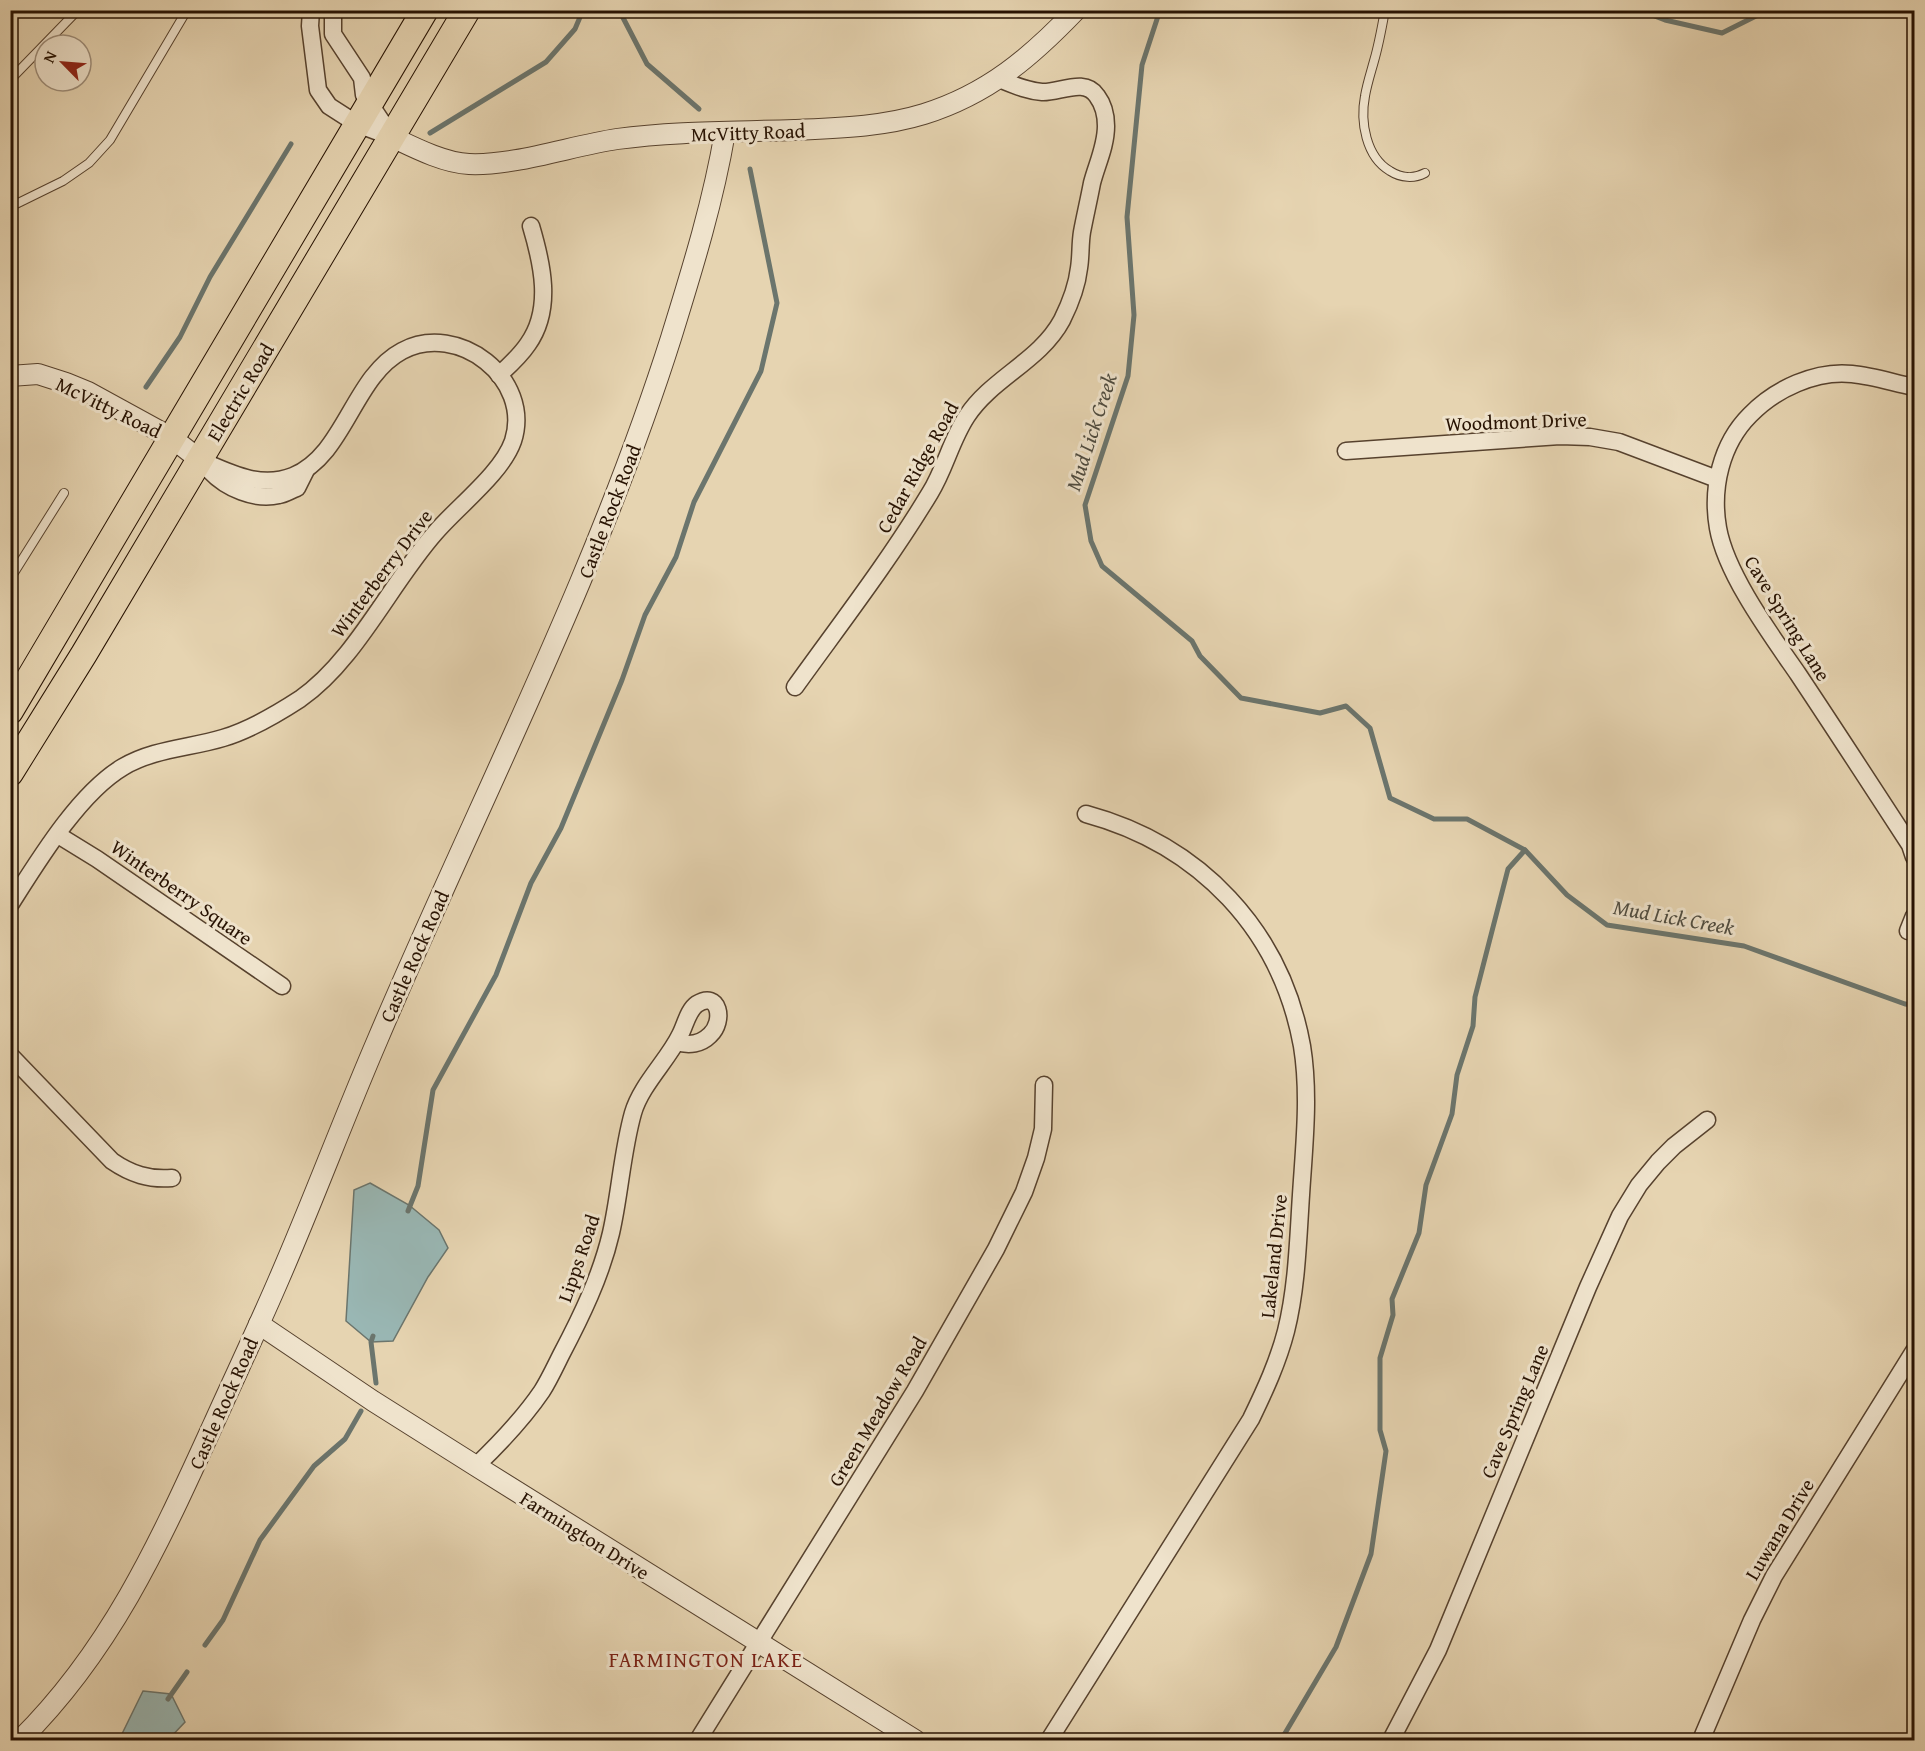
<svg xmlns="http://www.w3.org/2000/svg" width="1925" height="1751" viewBox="0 0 1925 1751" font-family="'Gentium Book Plus',serif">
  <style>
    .water { fill: #99b7b4; stroke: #6b756d; stroke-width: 1.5 }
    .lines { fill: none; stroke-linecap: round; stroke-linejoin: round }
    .stream { stroke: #6b756d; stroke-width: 5 }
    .service-casing { stroke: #57422e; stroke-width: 10 }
    .minor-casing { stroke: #57422e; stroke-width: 19 }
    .tertiary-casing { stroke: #57422e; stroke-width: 22 }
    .primary-casing { stroke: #271202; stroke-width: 28 }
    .service { stroke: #efe3cc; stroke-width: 8 }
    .minor { stroke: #efe3cc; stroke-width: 16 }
    .tertiary { stroke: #efe3cc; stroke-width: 20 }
    .primary { stroke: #e6d4b1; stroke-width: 26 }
    .labels { text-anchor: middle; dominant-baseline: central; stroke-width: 6; stroke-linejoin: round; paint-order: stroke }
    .street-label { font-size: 20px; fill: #271202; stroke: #efe3cc }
    .water-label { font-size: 21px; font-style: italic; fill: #4f4c40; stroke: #efe3cc }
    .neighbourhood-label { font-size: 21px; letter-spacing: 1.5px; fill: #7a1f14; stroke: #efe3cc }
  </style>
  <rect width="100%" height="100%" fill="#e6d4b1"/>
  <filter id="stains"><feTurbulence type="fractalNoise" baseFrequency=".00333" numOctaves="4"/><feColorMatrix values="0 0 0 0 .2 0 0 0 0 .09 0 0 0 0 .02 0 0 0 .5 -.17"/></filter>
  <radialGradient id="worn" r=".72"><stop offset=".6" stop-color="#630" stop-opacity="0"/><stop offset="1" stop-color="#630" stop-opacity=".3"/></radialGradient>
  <g class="water">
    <path d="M370,1183L409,1205L439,1230L448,1248L428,1277L393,1341L371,1342L346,1321L354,1190Z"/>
    <path d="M143,1691L171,1694L185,1722L168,1740H119Z"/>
  </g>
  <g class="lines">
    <g class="stream">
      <path d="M619,10L647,64L699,109"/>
      <path d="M1160,10L1142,65L1127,217L1134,315L1128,376L1085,505L1091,541L1102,566L1192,641L1200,656L1241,698L1320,713L1346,706L1370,728L1390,798L1434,819H1467L1525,850L1567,895L1607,925L1744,946L1905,1004L1914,1005"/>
      <path d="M1639,10L1665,20L1722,33L1768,10"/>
      <path d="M430,133L546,62L575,29L583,10"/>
      <path d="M146,387L180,337L210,277L291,144"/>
      <path d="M408,1211L418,1186L433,1090L496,975L531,883L561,828L622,680L645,615L676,557L694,502L761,371L777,303L750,169"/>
      <path d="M373,1336L371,1342L376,1383"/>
      <path d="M205,1645L223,1620L260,1540L314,1466L345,1439L361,1411"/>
      <path d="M168,1699L187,1672"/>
      <path d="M1281,1740L1336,1647L1371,1554L1386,1451L1380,1430V1358L1393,1315L1392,1299L1419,1233L1426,1185L1452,1114L1457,1075L1473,1026L1475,997L1508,869L1525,850"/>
    </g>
    <defs>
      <g id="service">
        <path d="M1385,10C1382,27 1379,44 1374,61C1371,72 1367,84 1365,96C1360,122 1366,157 1390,171C1401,178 1414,179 1425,173"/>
        <path d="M10,80L78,10"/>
        <path d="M10,207L63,181L89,163L110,140L187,10"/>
        <path d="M10,579L64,493"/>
      </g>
      <g id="minor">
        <path d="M311,10L310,26L318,90L329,106L357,124L392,137"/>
        <path d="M333,10V34L362,78L364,95L392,137"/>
        <path d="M499,375C510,365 520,356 528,344C553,309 542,263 531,226"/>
        <path d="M1914,387C1894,383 1873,376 1852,374C1816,370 1775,389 1750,415C1721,444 1711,488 1718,528C1726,574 1771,635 1798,674C1836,731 1873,788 1910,845L1914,857"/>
        <path d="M1346,451L1560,436L1590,437L1619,442L1717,479"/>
        <path d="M210,471C226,488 255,501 279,495C285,494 291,490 297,488L306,470"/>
        <path d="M795,687C841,623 889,561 930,493C945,469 951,440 967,416C992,378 1040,361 1062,320C1070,304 1077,286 1079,268C1081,256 1080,244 1082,232C1085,216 1089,199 1092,183C1097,164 1106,146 1106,126C1106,116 1103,104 1097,96C1085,77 1059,93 1042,92C1027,91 1014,85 999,79"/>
        <path d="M58,835L97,859L282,986"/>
        <path d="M10,905C38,861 79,793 123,767C153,749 190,748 223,738C250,730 277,714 300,699C356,660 390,584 435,533C457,507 502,473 513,441C533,379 458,321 402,351C353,377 345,455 293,476C260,489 230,473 200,460"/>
        <path d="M1908,931L1914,916"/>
        <path d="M10,1055L112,1161C131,1174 149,1180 172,1178"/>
        <path d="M476,1466C500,1443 523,1419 542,1391C549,1380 555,1367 561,1355C581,1317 601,1276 611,1233C620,1194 622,1152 633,1113C641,1085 668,1060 680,1035C685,1026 688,1010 697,1004C719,990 725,1021 710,1035C701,1044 689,1046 677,1042"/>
        <path d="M698,1740L915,1391L996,1249L1024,1192L1036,1158L1043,1129L1044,1085"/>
        <path d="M1049,1740L1251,1419C1265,1390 1278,1362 1286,1331C1297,1287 1298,1240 1301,1195C1304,1147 1310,1095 1302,1046C1281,930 1200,845 1086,814"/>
        <path d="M1391,1740L1438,1650L1588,1287L1620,1216L1639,1185L1658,1162L1674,1146L1707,1120"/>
        <path d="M1701,1740L1752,1620L1774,1576L1914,1351"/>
      </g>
      <g id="tertiary">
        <path d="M392,137C413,147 444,163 469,164C514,166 571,146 617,139C675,131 735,132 794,130C837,128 882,127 924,114C988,94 1031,57 1076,10"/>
        <path d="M10,376L38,374L66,383L88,392L172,438L200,460"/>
        <path d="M259,1324L373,1401L476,1466L915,1740"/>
        <path d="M20,1740C112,1649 160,1541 213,1425C235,1376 258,1328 279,1279C313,1201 343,1120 377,1041C476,807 594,581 671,338C692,270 713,203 725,132"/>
      </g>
      <g id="primary">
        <path d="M10,711L425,10"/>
        <path d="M10,773L84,654L467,10"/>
      </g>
    </defs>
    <use href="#service" class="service-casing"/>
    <use href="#minor" class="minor-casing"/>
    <use href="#tertiary" class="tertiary-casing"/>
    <use href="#primary" class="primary-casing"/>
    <use href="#service" class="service"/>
    <use href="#minor" class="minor"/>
    <use href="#tertiary" class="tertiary"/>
    <use href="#primary" class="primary"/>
  </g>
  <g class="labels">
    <g class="street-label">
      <text transform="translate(748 132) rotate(-2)">McVitty Road</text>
      <text transform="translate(240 392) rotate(-59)">Electric Road</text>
      <text transform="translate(109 407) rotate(26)">McVitty Road</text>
      <text transform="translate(1516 421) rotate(-2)">Woodmont Drive</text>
      <text transform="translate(917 467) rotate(-61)">Cedar Ridge Road</text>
      <text transform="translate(609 511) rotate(-69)">Castle Rock Road</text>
      <text transform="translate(381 573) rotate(-53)">Winterberry Drive</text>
      <text transform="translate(1788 618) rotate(58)">Cave Spring Lane</text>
      <text transform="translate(182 892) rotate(35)">Winterberry Square</text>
      <text transform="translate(414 956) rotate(-66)">Castle Rock Road</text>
      <text transform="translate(1273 1256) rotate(-84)">Lakeland Drive</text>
      <text transform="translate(578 1258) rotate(-71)">Lipps Road</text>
      <text transform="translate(223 1403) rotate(-66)">Castle Rock Road</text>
      <text transform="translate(877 1411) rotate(-59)">Green Meadow Road</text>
      <text transform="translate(1514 1411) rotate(-67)">Cave Spring Lane</text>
      <text transform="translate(1779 1529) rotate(-59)">Luwana Drive</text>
      <text transform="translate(585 1535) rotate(32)">Farmington Drive</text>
    </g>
    <g class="water-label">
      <text transform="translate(1091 432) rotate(-72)">Mud Lick Creek</text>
      <text transform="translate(1674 917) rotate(10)">Mud Lick Creek</text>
    </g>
    <g class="neighbourhood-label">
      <text x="706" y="1659">FARMINGTON LAKE</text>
    </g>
  </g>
  <rect width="1925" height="1751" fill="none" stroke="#e6d4b1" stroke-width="36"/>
  <rect x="12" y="12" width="1901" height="1727" fill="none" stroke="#271202" stroke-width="3"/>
  <rect x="18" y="18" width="1889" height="1715" fill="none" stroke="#271202" stroke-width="1.5"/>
  <g transform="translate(63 63) rotate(295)"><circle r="28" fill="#efe3cc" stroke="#9f8f7b" stroke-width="1.5"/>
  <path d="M0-4.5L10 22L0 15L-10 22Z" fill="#8f2418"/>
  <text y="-9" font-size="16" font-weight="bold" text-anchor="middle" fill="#271202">N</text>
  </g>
  <rect width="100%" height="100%" filter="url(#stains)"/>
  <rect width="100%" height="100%" fill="url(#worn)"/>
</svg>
